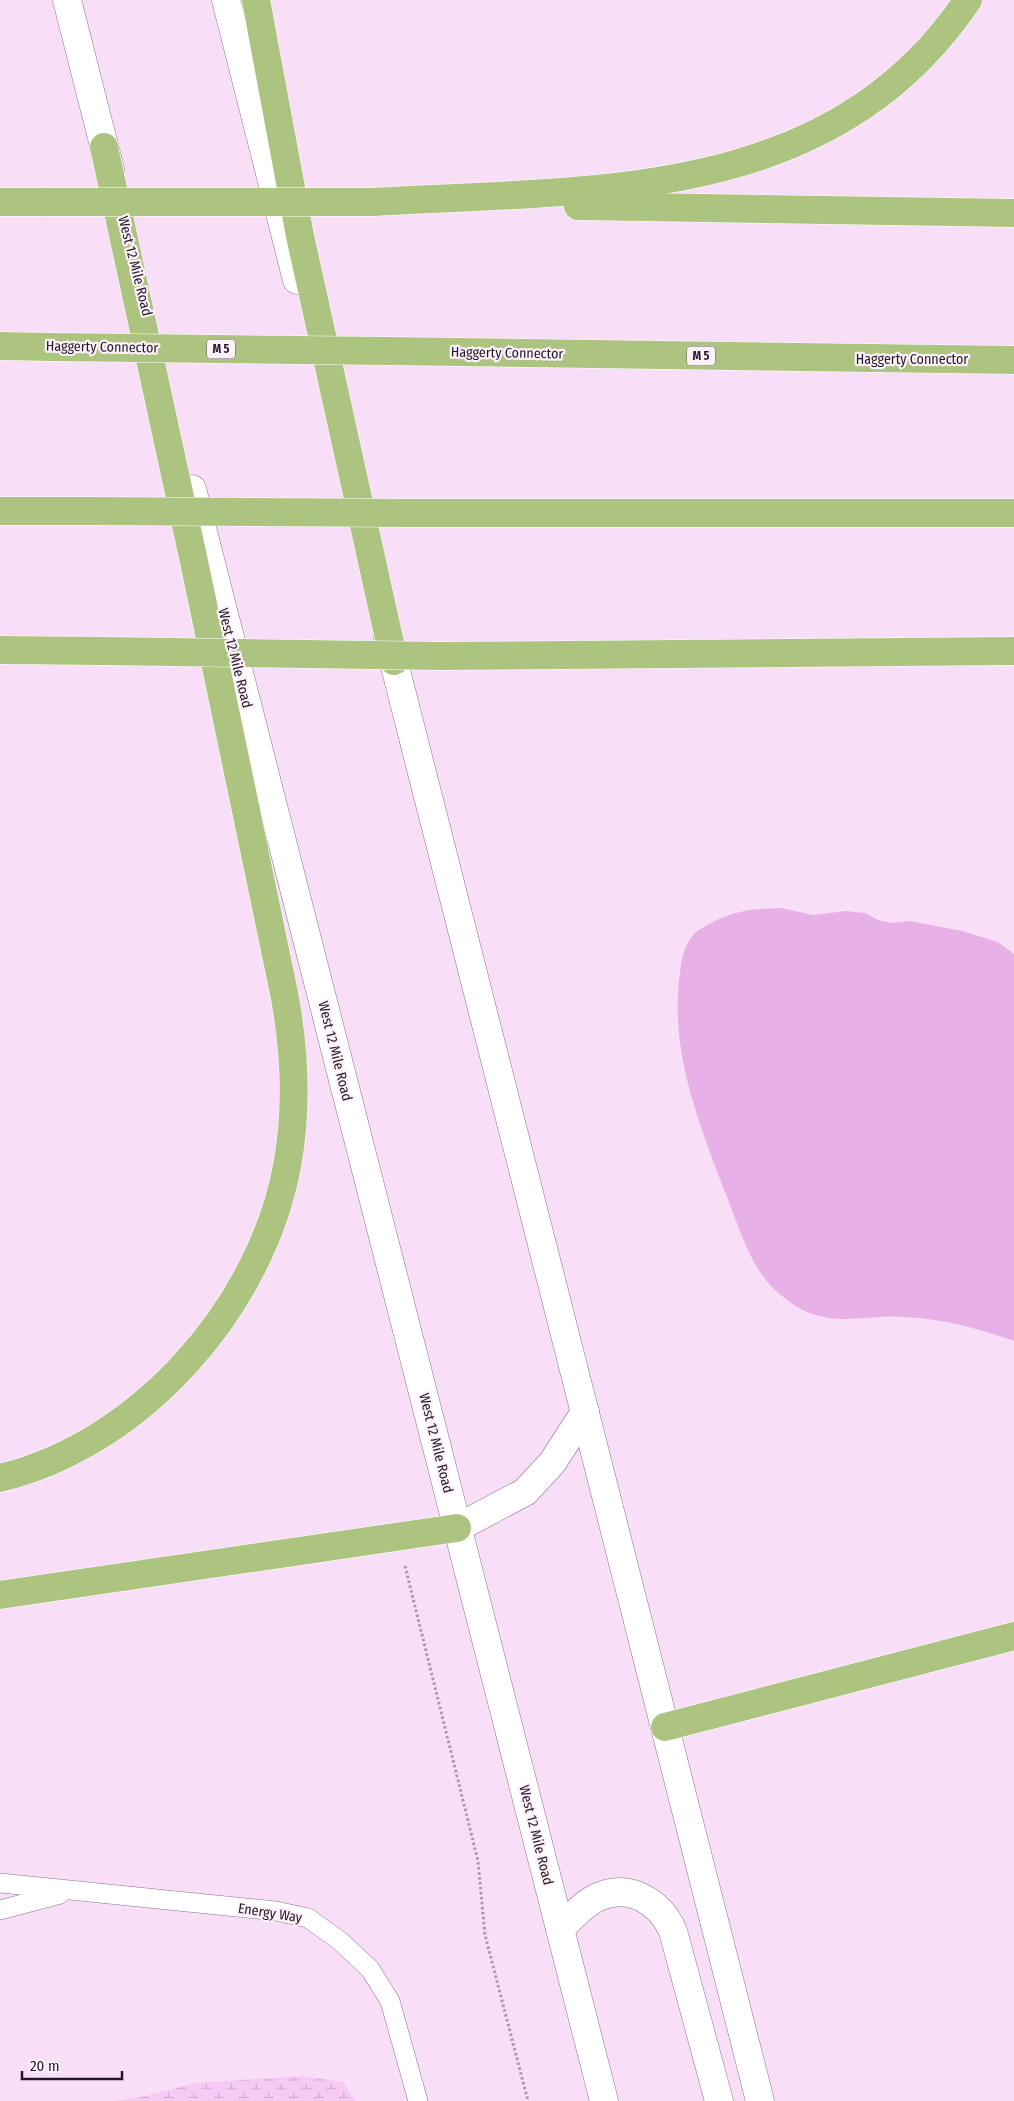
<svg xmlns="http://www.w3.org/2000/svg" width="1014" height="2101" viewBox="0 0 1014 2101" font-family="'Fira Sans Condensed',sans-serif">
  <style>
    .wetland { fill: url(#wetland-marsh) }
    .water { fill: #e7b0e6 }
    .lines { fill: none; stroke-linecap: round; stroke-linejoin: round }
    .service-casing { stroke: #8a7289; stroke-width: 20 }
    .secondary-casing { stroke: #8a7289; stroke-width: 29 }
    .motorway-casing { stroke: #fff; stroke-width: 29 }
    .path { stroke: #ac97ab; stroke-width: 3; stroke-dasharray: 2.5 2.5; stroke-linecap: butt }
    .service { stroke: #fff; stroke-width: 19 }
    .secondary { stroke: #fff; stroke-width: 28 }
    .motorway { stroke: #acc480; stroke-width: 28 }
    .motorway-bridge-casing { stroke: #fff; stroke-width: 29; stroke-linecap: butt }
    .motorway-bridge { stroke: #acc480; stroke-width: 28 }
    .labels { text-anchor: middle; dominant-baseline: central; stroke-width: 4.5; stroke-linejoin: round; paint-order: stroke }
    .shield { fill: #fcf1fb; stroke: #645a64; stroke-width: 1 }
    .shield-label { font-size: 12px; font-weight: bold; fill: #231923 }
    .street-label { font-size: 14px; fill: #231923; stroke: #fcf1fb }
  </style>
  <defs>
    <pattern id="wetland-marsh" width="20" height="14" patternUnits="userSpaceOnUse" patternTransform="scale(1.25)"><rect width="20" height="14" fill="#f6caf4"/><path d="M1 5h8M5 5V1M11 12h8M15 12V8" fill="none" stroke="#d3add1"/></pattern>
  </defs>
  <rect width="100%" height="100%" fill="#f9def8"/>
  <path class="wetland" d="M303,2076L343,2082L356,2101H114L146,2096L194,2083Z"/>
  <path class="water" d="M781,908L813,915L846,911L865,913L878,920L892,923L910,921L962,931L998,942L1014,954V1341C976,1328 945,1319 904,1317C860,1314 831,1330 791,1303C783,1297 772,1288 766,1280C746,1255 737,1221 725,1192C698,1121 669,1049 680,973C682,957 684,944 696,932C699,929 705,927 709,924C735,910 752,909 781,908Z"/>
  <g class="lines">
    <defs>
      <g id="service">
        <path d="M0,1883L276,1911L308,1918L340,1941L370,1969L390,2001L418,2101"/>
        <path d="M0,1910L60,1894"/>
      </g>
      <g id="secondary">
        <path d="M67,0L110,169"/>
        <path d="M226,0L297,280"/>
        <path d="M192,489L604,2101"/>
        <path d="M388,639L760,2101"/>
        <path d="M457,1528L525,1492L552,1463L585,1412"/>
        <path d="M560,1929C571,1918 583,1904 598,1897C630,1883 660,1902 673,1931L719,2101"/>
      </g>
      <g id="motorway">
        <path d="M256,0L300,236L394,661"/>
        <path d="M0,202H40"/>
        <path d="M374,202C593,189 830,204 968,0"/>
        <path d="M578,206L1014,213"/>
        <path d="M0,346L53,347"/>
        <path d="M388,351L1014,360"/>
        <path d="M0,511H86"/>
        <path d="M409,513H1014"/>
        <path d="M0,650L103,651"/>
        <path d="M441,656L1014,651"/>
        <path d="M0,1478C141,1444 261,1307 287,1166C298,1107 295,1051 284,993L196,571L104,147"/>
        <path d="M0,1595L457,1528"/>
        <path d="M665,1727L1014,1636"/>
      </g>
    </defs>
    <use href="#service" class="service-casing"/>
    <use href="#secondary" class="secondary-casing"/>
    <use href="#motorway" class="motorway-casing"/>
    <path class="path" d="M405,1566L478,1861L485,1935L528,2101"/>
    <use href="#service" class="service"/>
    <use href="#secondary" class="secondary"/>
    <use href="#motorway" class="motorway"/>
    <defs>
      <g id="motorway-bridge">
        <path d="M40,202H374"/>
        <path d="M53,347L388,351"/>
        <path d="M86,511L409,513"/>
        <path d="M103,651L441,656"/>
      </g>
    </defs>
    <use href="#motorway-bridge" class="motorway-bridge-casing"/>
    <use href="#motorway-bridge" class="motorway-bridge"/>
  </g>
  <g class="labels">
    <g class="shield">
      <rect x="207" y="339.5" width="28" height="19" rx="4"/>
      <rect x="687" y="346.5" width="28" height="19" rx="4"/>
    </g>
    <g class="shield-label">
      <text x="221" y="349">M 5</text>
      <text x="701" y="356">M 5</text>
    </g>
    <g class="street-label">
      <text transform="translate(135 266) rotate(76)">West 12 Mile Road</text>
      <text transform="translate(102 347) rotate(1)">Haggerty Connector</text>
      <text transform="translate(507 353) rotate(1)">Haggerty Connector</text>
      <text x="912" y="359">Haggerty Connector</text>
      <text transform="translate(235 658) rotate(76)">West 12 Mile Road</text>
      <text transform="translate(335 1051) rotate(76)">West 12 Mile Road</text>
      <text transform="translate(436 1443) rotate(76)">West 12 Mile Road</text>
      <text transform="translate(536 1835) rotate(76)">West 12 Mile Road</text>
      <text transform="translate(270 1913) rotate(9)">Energy Way</text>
    </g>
  </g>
  <path d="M22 2071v8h100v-8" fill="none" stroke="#231923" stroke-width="2.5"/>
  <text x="30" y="2071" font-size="15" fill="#231923" stroke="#fcf1fb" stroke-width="4" paint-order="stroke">20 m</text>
</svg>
